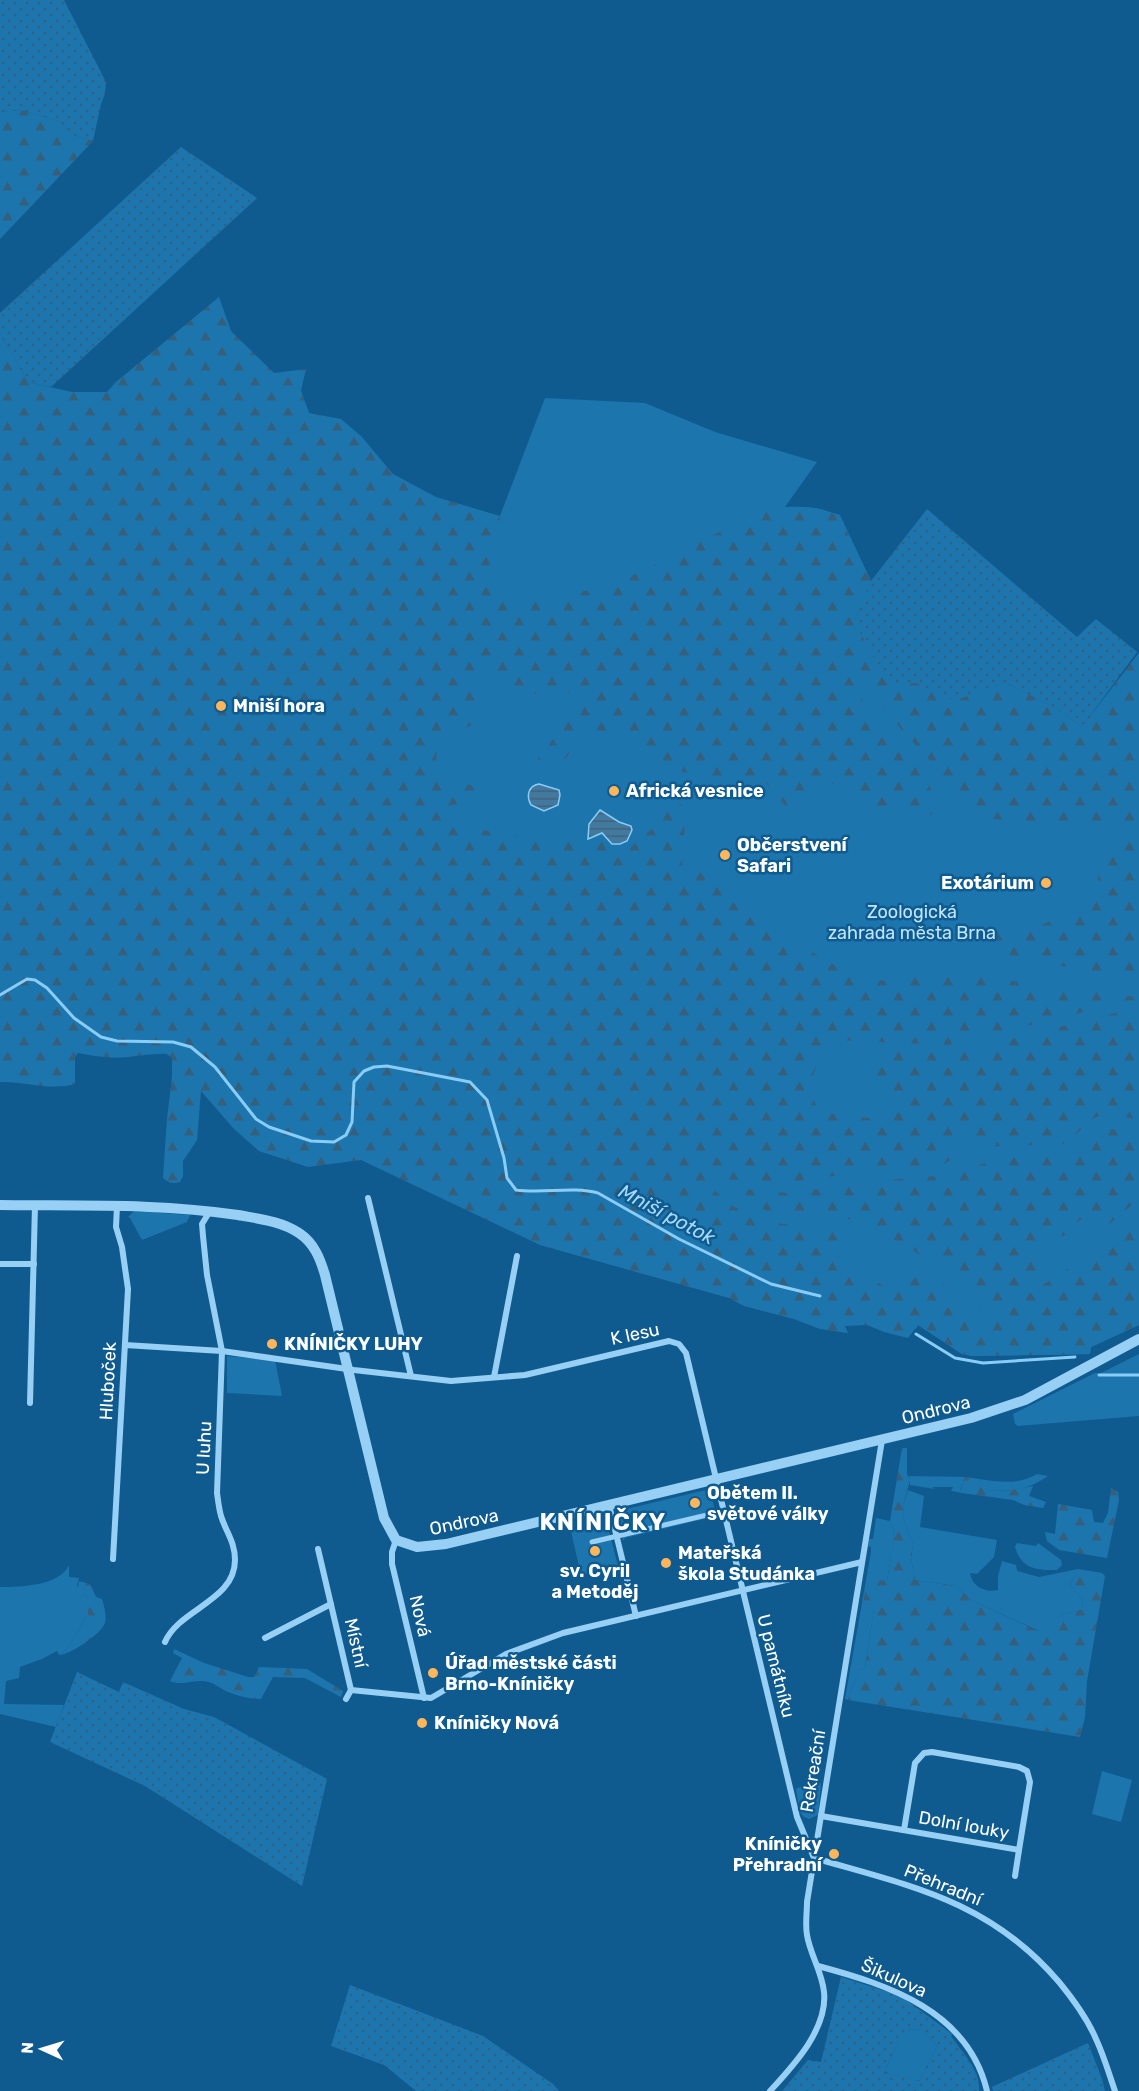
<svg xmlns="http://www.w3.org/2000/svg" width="1139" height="2091" viewBox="0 0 1139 2091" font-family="Rubik,sans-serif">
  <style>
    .green { fill: #1d75ae }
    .forest { fill: url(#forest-firs) }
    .garden { fill: url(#garden-dots); fill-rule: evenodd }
    .water { fill: url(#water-rules); stroke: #89cdf7; stroke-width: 1.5 }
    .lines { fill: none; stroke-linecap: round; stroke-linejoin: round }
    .stream { stroke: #89cdf7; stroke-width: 3 }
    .pedestrian { stroke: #98cff4; stroke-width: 5 }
    .minor { stroke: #98cff4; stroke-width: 6 }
    .tertiary { stroke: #98cff4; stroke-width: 10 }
    .poi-dot { fill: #ffb65a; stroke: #0f5b90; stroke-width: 2 }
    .labels { text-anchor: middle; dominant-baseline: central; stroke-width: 5; stroke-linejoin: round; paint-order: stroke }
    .poi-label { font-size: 18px; font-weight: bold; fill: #fff; stroke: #0f5b90; text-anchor: start }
    .park-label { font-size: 18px; fill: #bfe5fe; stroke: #0f5b90 }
    .street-label { font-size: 18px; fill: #fff; stroke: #0f5b90 }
    .water-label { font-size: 20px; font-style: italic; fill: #a4d9fb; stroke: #0f5b90 }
    .district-label { font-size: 24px; font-weight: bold; letter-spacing: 1.5px; fill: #fff; stroke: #0f5b90 }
  </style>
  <defs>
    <pattern id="forest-firs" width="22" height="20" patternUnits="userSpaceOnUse" patternTransform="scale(1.5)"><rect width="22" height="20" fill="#1d75ae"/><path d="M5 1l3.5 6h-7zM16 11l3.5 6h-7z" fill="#34607d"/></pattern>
    <pattern id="garden-dots" width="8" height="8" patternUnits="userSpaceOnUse" patternTransform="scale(1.5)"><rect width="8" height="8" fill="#1d75ae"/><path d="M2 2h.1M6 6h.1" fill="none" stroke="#34607d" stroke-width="1.8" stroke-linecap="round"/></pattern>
    <pattern id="water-rules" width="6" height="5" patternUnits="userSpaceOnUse" patternTransform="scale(1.5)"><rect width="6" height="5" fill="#4179a0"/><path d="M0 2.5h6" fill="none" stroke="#466276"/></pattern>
  </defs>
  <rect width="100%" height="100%" fill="#0f5b90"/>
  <g class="green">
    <path d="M545,398L645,403L715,432L817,462L785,507L816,508L840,515L871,581L854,621L1082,727L1139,653V1325L1091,1347L1090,1354L972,1356L962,1354L918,1325L916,1329L785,1273L364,805L484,527L500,516Z"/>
    <path d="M134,1211L190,1215L187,1222L142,1240L130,1218L128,1217Z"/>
    <path d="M1139,1354V1416L1018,1426L1015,1424L1013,1414L1095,1373H1101Z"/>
    <path d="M227,1356L275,1360L282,1396L227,1393Z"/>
    <path d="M1037,1474L1048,1476C1028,1490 1011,1492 987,1490L979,1479C1000,1482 1018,1485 1037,1474Z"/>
    <path d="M909,1476L965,1477L960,1490L962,1493L951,1491L953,1487H932L935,1489L910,1485Z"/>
    <path d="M710,1489L716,1516L625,1538L623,1541L618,1511Z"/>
    <path d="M908,1490L924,1496L920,1527L997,1540L994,1557L977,1574L970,1573C972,1587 986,1593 998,1590V1576L1002,1561L1016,1565L1017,1571L1039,1577L1078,1569L1070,1585L1083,1600L1082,1610L1061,1615L1039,1631L973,1601L955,1586L915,1580L911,1558L913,1544L904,1520L903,1506Z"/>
    <path d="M605,1515L618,1566L581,1575L569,1523Z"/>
    <path d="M876,1518L890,1521L895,1533L887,1581L867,1580L874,1609L865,1668L859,1670L848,1700L845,1699L871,1552V1547L868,1546L869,1539H873Z"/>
    <path d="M1017,1543L1036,1546L1038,1543L1061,1560L1062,1565L1057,1570C1036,1570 1022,1569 1015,1547Z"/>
    <path d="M69,1565V1577L79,1578L77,1586L88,1599V1615C77,1628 74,1646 59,1655L57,1651L42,1659L20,1667L19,1678L6,1681L4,1704L64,1705L56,1727L0,1714V1587C20,1587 60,1586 69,1565Z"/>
    <path d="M1102,1771L1132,1780L1121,1822L1092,1814Z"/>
    <path d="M821,1783L818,1815L809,1819L804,1817L800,1812L796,1790L797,1788Z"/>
    <path d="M912,2029L922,2030L937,2046L920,2080L916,2081L889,2074L885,2071C891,2059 898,2035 912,2029Z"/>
  </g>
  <g class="forest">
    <path d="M21,110L58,121L74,135L93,141L0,239V112Z"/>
    <path d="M219,297L231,331L274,373L306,369L301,390L309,413L341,419L361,436L393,474L436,497L500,516L502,542L490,562L487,582L495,594L541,599L606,587L647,569L690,545L769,511C776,512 781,507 787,507C806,506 830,507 842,521L871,581L854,621L896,683H917L940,696L956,700L1005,682L1062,712L1082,727L1139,653V827L1081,826L982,818L882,708L857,663L850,677L868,710L926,777L936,801L931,815L866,809L829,781L821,789L811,792L804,806L787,808L760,776L719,781L672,769L645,756L641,753L634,741L624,735L611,733L581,738L559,767H551L538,760V756L546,749L558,732L579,710L583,702L594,694L595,686L590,684L576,693L536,694L506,697L502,681L497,671H486L478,679L472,725C444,738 426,746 443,781L477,786L479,795L468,803L451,805L444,811L446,822L456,829H476L564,843L589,839L604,833L608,842L606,850L632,846L643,835L662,823L665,813L663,804L669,798L678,801L686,810L682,865L704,874H719L729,899L763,924L859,979L888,981L944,971L967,973L1041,986L1139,997V1002L1121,1003L948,1045L828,1040L807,1089L820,1111L851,1117L878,1118L891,1106L895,1083L874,1075C871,1067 867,1059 873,1051L935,1053L959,1052L1120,1012L1139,1011V1119C1096,1114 1098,1109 1068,1144L999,1146L979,1150L973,1132L954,1118L952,1134L962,1153L944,1164L884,1169L792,1182L715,1179L714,1190L731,1205L766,1222L849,1231L842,1267L899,1292L911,1266L941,1279L955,1302L967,1314L976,1318L988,1320L1100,1248L1139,1219V1325L1091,1347L1090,1354L972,1356L962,1354L918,1325L908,1338L884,1332L867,1325L845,1326L848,1333L820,1329L794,1319L744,1306L729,1298L540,1245L361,1160L308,1167L259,1151L234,1129L201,1091L197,1140L183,1161V1176L180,1182C172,1184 169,1183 163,1178L167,1119L172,1077V1058L167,1054C154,1053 141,1056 128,1057C111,1059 94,1056 78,1053L75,1057V1084C46,1091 27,1081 0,1082V333L28,382L72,392H107L116,382Z"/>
    <path d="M1139,841V982L1076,968L1026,962L988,951L989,934L1004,928L1038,926L1058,918L1097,886L1100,859L1119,842Z"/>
    <path d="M1099,1129L1131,1130L1139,1134V1199L1107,1226L1093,1212L1076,1223L1064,1236L1041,1238L1037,1256L1050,1268L998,1307L990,1310L976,1307L956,1271L921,1256L912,1249L849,1219L770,1213L733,1192V1188L787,1193L886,1180L949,1175L1000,1158L1073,1155Z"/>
    <path d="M902,1448H907V1474L910,1480L903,1506L904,1520L913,1544L911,1558L915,1580L955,1586L973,1601L1038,1631L1061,1615L1082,1610L1083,1600L1070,1585L1078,1569L1102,1573L1105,1576L1087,1681L1085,1717L1080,1737L848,1700L859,1670L865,1668L874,1609L863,1605L867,1579L887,1581L895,1533L890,1521Z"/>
    <path d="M965,1477L979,1479L988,1490L1006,1491L1033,1486L1029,1496L1046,1502L1043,1508L1024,1505L1013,1500L962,1493L960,1491Z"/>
    <path d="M1111,1488L1118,1492L1119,1500L1107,1558L1059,1550L1047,1541L1045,1532L1055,1534L1058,1504L1092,1510L1094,1522L1103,1523L1108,1513Z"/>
    <path d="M79,1581L90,1584L96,1597L102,1599C104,1606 107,1616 105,1623C101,1634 70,1655 59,1655C74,1646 77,1628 88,1615V1599L84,1594L80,1597L77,1595Z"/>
    <path d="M174,1649L204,1663L248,1677H254L259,1667L307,1669L343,1691L341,1697L305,1678L273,1677L261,1699C250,1699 239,1696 228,1692C219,1688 214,1682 203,1681C192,1680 181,1686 170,1681L182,1658L173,1653Z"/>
  </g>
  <g class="garden">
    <path d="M0,0H64L106,82L105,94L101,104L93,141L74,135L58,121L21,110L0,112Z"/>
    <path d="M181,147L257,198L51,387L28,382L0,333V313Z"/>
    <path d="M927,509L1077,637L1096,619L1137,652L1082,727L1062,712L1005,682L956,700L940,696L917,683H896L883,675L854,621L871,581Z"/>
    <path d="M77,1672L119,1692L123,1682L184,1709L214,1717L327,1779L302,1886L145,1786L50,1742Z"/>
    <path d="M841,1977L901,1996L952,2034L951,2036C962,2052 981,2071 979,2091H782L808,2060L821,2062ZM912,2029L922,2030L937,2046L920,2080L918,2081L889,2074L885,2072C890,2059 899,2035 912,2029Z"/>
    <path d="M350,1985L483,2036L553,2084L559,2091H416L384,2065L331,2046Z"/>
    <path d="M1088,2043L1102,2079L1105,2091H993L992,2087Z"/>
  </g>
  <g class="water">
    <path d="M539,784L559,790L560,795L558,805L544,811L531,805C526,796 528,786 539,784Z"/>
    <path d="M600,810L619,822L631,826L632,830L627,841L620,844H612L602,833L588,839L589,824Z"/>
  </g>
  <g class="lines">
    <g class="stream">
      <path d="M0,995L27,979L35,980L47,988L74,1018L101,1037L117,1041L173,1042L191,1047L215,1067L256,1119L269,1127L311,1141L334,1142L346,1135L352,1122L354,1082L364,1071L374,1067L387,1066L470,1082L487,1100L504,1158L507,1178L516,1190C543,1194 572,1186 598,1193L679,1239L771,1284L820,1296"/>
      <path d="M916,1334L955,1358L983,1363L1075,1357"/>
      <path d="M1099,1375H1139"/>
    </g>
    <path class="pedestrian" d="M592,1542L724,1511"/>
    <g class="minor">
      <path d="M368,1198L411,1376"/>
      <path d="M0,1264H34"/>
      <path d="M125,1345L222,1351L354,1370L451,1381L525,1375L669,1341L679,1344L686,1353L797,1817L814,1858"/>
      <path d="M494,1377L517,1256"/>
      <path d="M30,1403L35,1205"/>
      <path d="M609,1505L636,1616"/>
      <path d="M396,1540L392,1552V1564L424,1698"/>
      <path d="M318,1549L351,1690"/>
      <path d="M113,1559L128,1289L122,1247L116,1227L117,1206"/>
      <path d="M265,1638L331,1604"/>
      <path d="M165,1642C179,1609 235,1601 235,1560C235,1542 226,1532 221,1516C219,1509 218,1500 217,1493L222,1351L207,1275L203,1236L202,1224L210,1211"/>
      <path d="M351,1690L431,1698L506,1654L563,1633L862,1562"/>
      <path d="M346,1699L351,1690"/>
      <path d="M821,1816L1019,1850L1030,1782L1027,1771L1019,1767L932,1752L924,1753L915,1763L904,1830"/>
      <path d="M814,1858C911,1886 990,1901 1059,1982C1073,1999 1087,2018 1096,2039C1104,2056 1109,2074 1115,2091"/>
      <path d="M1015,1876L1019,1850"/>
      <path d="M818,1966C889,1985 968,2011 987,2091"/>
      <path d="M770,2091C793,2066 828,2029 824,1992C822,1972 810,1954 807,1935C805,1924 807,1913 807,1902L882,1440"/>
    </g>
    <path class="tertiary" d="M0,1205C79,1206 159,1203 238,1215C259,1219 281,1221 299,1233C314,1243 320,1258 325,1275L384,1518L396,1540L417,1547L446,1544L971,1418L1025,1400L1139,1339"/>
  </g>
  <g class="poi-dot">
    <circle cx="221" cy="706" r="6"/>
    <circle cx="614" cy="791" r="6"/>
    <circle cx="725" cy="855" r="6"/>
    <circle cx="1046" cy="883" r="6"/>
    <circle cx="272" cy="1344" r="6"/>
    <circle cx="695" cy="1503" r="6"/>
    <circle cx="595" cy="1551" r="6"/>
    <circle cx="666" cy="1563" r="6"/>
    <circle cx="433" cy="1673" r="6"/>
    <circle cx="422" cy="1723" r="6"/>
    <circle cx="834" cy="1854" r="6"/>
  </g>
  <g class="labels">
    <g class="poi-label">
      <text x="233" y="706">Mniší hora</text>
      <text x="626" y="791">Africká vesnice</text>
      <text x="737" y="845">Občerstvení<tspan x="737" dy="21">Safari</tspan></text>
      <text x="1034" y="883" text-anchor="end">Exotárium</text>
      <text x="284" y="1344">KNÍNIČKY LUHY</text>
      <text x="707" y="1493">Obětem II.<tspan x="707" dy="21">světové války</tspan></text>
      <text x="678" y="1553">Mateřská<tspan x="678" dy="21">škola Studánka</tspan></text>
      <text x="595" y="1571" text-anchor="middle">sv. Cyril<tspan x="595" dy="21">a Metoděj</tspan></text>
      <text x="445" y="1663">Úřad městské části<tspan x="445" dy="21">Brno-Kníničky</tspan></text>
      <text x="434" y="1723">Kníničky Nová</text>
      <text x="822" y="1844" text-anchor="end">Kníničky<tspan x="822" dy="21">Přehradní</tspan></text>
    </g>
    <g class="park-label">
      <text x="912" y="912">Zoologická<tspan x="912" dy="21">zahrada města Brna</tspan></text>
    </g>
    <g class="street-label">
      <text transform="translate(635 1334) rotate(-12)">K lesu</text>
      <text transform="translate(108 1381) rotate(-87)">Hluboček</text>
      <text transform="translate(936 1410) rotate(-14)">Ondrova</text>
      <text transform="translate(204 1448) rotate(-87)">U luhu</text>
      <text transform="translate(464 1522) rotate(-12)">Ondrova</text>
      <text transform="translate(420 1616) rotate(77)">Nová</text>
      <text transform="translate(356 1643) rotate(77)">Místní</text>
      <text transform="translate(776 1666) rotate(76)">U památníku</text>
      <text transform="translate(813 1771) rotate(-81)">Rekreační</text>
      <text transform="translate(964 1825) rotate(10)">Dolní louky</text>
      <text transform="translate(943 1885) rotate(22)">Přehradní</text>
      <text transform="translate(894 1978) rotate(24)">Šikulova</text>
    </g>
    <g class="water-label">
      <text transform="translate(667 1214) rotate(28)">Mniší potok</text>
    </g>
    <g class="district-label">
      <text x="603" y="1522">KNÍNIČKY</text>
    </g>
  </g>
  <g transform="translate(42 2049) rotate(274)" stroke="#0f5b90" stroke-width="4.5" paint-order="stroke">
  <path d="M0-4.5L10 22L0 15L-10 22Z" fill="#ffffff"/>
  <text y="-9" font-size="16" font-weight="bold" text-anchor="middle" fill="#ffffff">N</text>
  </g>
</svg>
